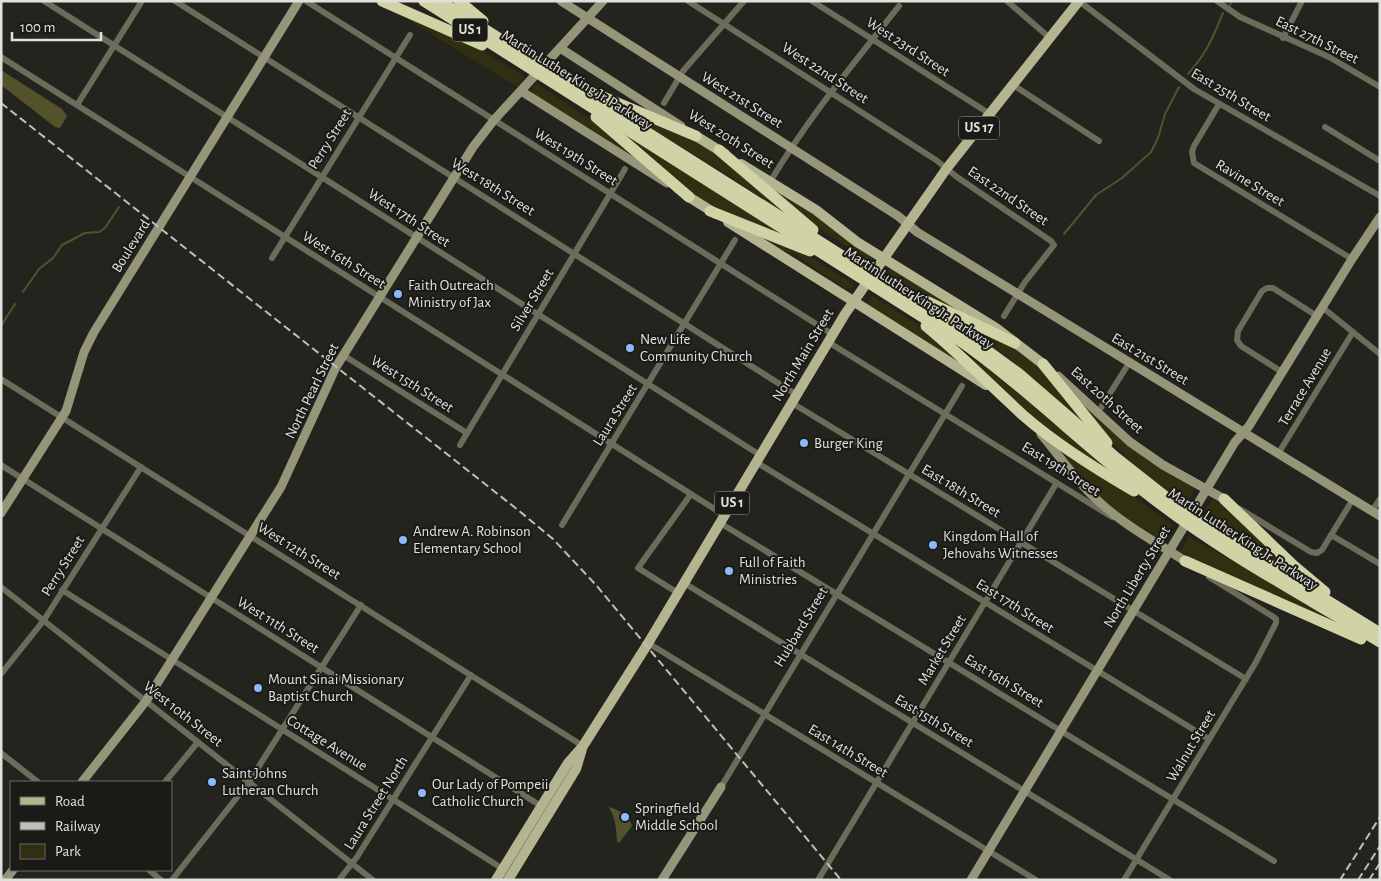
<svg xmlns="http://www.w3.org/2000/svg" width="1381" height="881" viewBox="0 0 1381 881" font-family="'Alegreya Sans',sans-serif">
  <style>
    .green { fill: #302f11 }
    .water { fill: #53522b }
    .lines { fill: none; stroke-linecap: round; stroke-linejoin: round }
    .stream { stroke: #53522b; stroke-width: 2 }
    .street { stroke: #6b6c5a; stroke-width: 6 }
    .secondary { stroke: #949579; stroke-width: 9 }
    .primary { stroke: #b4b590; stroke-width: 10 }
    .highway { stroke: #d1d2a6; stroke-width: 11 }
    .rail { stroke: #bebebb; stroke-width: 2; stroke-dasharray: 8 4; stroke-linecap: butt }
    .poi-dot { fill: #8cb9fc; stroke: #1a1a16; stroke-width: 2 }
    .labels { text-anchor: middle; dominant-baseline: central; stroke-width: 4; stroke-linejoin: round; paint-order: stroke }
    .shield { fill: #1a1a16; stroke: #a5a5a1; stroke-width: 1 }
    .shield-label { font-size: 14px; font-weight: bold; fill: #e0e0dd }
    .street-label { font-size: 15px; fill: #e0e0dd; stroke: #1a1a16 }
    .poi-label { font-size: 15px; fill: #e0e0dd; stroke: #1a1a16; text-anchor: start }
  </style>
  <rect width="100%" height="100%" fill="#24241f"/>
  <g class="green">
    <path d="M396,12L468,41L525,77L517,87Z"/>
    <path d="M536,83L604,129L654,171L533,94L532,89Z"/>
    <path d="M615,106L675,129L722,156L801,225L730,177Z"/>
    <path d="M617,129L803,246C762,229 718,214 683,187C660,170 639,148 617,129Z"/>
    <path d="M763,179L795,200L873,257L871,262L814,225Z"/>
    <path d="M733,223L812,258L855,285L852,288L846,289L796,255L776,248Z"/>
    <path d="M892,267L993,328L930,299L887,273Z"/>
    <path d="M872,296L912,321L994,388L865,305Z"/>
    <path d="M954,320L1018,350L1042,367L1086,424L1005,355Z"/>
    <path d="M960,349L1009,384L1107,469L1053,436Z"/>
    <path d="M1072,392L1143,455L1195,488L1185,504C1157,485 1130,463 1108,438C1095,423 1084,407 1072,392Z"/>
    <path d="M1054,443L1133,496L1172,525L1163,541L1118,514L1094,494Z"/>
    <path d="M1212,499L1226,507L1300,577L1202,515Z"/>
    <path d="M1189,537L1245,567L1344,626L1194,560L1180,552Z"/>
  </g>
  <g class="water">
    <path d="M1,70L62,109L67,116L60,128L55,127L1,85Z"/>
    <path d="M610,807C619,811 630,815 632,826L619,843L617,841C616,830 616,818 609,808Z"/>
  </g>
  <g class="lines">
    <g class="stream">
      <path d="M1230,5L1233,1"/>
      <path d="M1188,74C1207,53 1212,39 1223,13"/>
      <path d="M1064,234L1096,195L1122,178L1151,152L1158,138L1165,114L1179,87"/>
      <path d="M23,292L39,269L53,258L62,245L85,233L99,232L105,228L119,207"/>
      <path d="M1,326L15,304"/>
    </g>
    <g class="street">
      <path d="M44,1L760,455"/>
      <path d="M175,1L797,395"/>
      <path d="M306,1L832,334"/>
      <path d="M688,1L936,160L957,177L1051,241L1054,245L1025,282L1004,316"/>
      <path d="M812,1L990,114"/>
      <path d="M1007,1L1050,38"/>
      <path d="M1079,1L1194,89L1380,196"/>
      <path d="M1217,1L1240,17L1329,57L1380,87"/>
      <path d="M1283,38L1302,1"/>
      <path d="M1,57L724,515"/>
      <path d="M1013,85L1099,141"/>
      <path d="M664,103L683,71L744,1"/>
      <path d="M1219,104L1194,146L1192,152L1194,163L1352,259"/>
      <path d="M77,105L142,1"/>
      <path d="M1325,127L1380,161"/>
      <path d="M770,182C808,118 853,64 899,6"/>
      <path d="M272,258L410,35"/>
      <path d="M1322,307L1380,354"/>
      <path d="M828,342L1112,517"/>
      <path d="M343,355L467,433"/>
      <path d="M1282,372L1241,346L1237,340L1238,331L1262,291L1267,288H1273L1317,316"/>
      <path d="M1,379L583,746"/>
      <path d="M792,403L1246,679"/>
      <path d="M1097,414L1129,363"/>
      <path d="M460,445L625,169"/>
      <path d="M1278,454L1353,332"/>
      <path d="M756,462L1209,739"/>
      <path d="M1,465L541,806"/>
      <path d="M1240,509L1311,552L1317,553L1322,550L1353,499"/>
      <path d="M1372,511L1380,499"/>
      <path d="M720,523L1274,861"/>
      <path d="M562,525L735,240"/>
      <path d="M1331,535L1380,564"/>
      <path d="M684,583L1170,880"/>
      <path d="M1,587L373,880"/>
      <path d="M62,590L503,869"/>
      <path d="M678,593L638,568L691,494"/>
      <path d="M648,643L1036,880"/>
      <path d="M1,674L44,620L141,467"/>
      <path d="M1,753L38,782"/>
      <path d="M165,782L198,742"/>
      <path d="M721,787L962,386"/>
      <path d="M149,870L161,880"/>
      <path d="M172,880L249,782L361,605"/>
      <path d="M339,880L357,857L471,675"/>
      <path d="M818,880L1056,484"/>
      <path d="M1124,880L1256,662L1276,623V619L1272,616L1209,577"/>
    </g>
    <g class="secondary">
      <path d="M561,1L898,216L917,232L1380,516"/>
      <path d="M560,48L681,126"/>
      <path d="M521,91L667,183"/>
      <path d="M1058,376L1130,442L1163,465L1224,499"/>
      <path d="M1041,434C1059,455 1075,480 1096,499C1122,524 1154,541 1185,561"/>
      <path d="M1,513L66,411L84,352L94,332L299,1"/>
      <path d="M82,782L146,701L281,487L336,367L473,147L494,120L603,1"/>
      <path d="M5,880L13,870"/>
      <path d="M662,880L721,787"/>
      <path d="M971,880L1235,442L1249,426L1352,259L1380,217"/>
    </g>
    <g class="primary">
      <path d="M696,136L725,154"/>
      <path d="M741,164L816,210L857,242L996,328L1043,364"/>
      <path d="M689,197L716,214"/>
      <path d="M728,222L986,385"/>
      <path d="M496,880L568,763L583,746L647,645L845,314L947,168L1079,1"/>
      <path d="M508,880L576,769L582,749"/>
    </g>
    <g class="highway">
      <path d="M382,1L482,45"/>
      <path d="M424,1L959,340C1027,388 1084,446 1150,496C1221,552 1303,595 1380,642"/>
      <path d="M440,1L959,330L1018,373L1114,456L1190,516L1380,633"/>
      <path d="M459,1L483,21"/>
      <path d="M601,96L696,136"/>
      <path d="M596,117L689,197"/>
      <path d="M719,150L813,230"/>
      <path d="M710,211L810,251"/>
      <path d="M926,301L1015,343"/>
      <path d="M926,326C960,354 991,386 1024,416C1057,445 1096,469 1134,491"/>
      <path d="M1043,364L1107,443"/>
      <path d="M1224,499L1294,566L1325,592"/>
      <path d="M1185,561L1361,639"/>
    </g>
    <g class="rail">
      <path d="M1,103L518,510L553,539L596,585L841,880"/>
      <path d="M1340,880L1380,817"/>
      <path d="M1358,880L1380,846"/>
      <path d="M1369,880L1380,863"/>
    </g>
  </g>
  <g class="poi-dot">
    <circle cx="398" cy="294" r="5"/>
    <circle cx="630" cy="348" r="5"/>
    <circle cx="804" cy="443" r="5"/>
    <circle cx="403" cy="540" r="5"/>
    <circle cx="933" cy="545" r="5"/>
    <circle cx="729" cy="571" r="5"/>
    <circle cx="258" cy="688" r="5"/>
    <circle cx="212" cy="782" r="5"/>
    <circle cx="422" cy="793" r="5"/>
    <circle cx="625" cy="817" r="5"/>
  </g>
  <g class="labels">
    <g class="shield">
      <rect x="452.5" y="18.5" width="35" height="23" rx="4"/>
      <rect x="959" y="116.5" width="40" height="23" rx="4"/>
      <rect x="714.5" y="491.5" width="35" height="23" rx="4"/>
    </g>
    <g class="shield-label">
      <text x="470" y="30">US 1</text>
      <text x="979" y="128">US 17</text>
      <text x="732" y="503">US 1</text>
    </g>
    <g class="street-label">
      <text transform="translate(1317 40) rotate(26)">East 27th Street</text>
      <text transform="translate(908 47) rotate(33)">West 23rd Street</text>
      <text transform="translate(825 73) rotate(33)">West 22nd Street</text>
      <text transform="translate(577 80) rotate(32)">Martin Luther King Jr. Parkway</text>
      <text transform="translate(1231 95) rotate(31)">East 25th Street</text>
      <text transform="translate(742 100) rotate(32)">West 21st Street</text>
      <text transform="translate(330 139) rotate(-58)">Perry Street</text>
      <text transform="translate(731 139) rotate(32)">West 20th Street</text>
      <text transform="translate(576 157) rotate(32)">West 19th Street</text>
      <text transform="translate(1250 183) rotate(31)">Ravine Street</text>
      <text transform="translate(493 187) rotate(32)">West 18th Street</text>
      <text transform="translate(1008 196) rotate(34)">East 22nd Street</text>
      <text transform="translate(409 218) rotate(33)">West 17th Street</text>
      <text transform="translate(131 246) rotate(-58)">Boulevard</text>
      <text transform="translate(344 260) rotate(32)">West 16th Street</text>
      <text transform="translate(919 298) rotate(33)">Martin Luther King Jr. Parkway</text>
      <text transform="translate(532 300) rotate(-59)">Silver Street</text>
      <text transform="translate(803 355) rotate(-59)">North Main Street</text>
      <text transform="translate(1150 359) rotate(31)">East 21st Street</text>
      <text transform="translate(412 384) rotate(32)">West 15th Street</text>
      <text transform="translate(1305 387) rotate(-59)">Terrace Avenue</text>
      <text transform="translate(312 391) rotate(-64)">North Pearl Street</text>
      <text transform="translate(1107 400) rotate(42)">East 20th Street</text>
      <text transform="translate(615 415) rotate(-58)">Laura Street</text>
      <text transform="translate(1061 469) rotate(32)">East 19th Street</text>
      <text transform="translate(961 491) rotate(31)">East 18th Street</text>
      <text transform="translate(1243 539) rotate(33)">Martin Luther King Jr. Parkway</text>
      <text transform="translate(299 551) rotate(32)">West 12th Street</text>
      <text transform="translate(63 566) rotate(-58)">Perry Street</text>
      <text transform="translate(1137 577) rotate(-59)">North Liberty Street</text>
      <text transform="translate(1015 606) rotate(32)">East 17th Street</text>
      <text transform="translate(278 625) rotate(32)">West 11th Street</text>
      <text transform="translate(801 627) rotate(-59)">Hubbard Street</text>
      <text transform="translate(942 650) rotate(-59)">Market Street</text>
      <text transform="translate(1004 681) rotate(31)">East 16th Street</text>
      <text transform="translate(183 714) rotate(38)">West 10th Street</text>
      <text transform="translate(934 721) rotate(31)">East 15th Street</text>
      <text transform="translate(327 743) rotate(32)">Cottage Avenue</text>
      <text transform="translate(1191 746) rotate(-59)">Walnut Street</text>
      <text transform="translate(848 751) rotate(31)">East 14th Street</text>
      <text transform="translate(376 803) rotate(-58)">Laura Street North</text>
    </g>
    <g class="poi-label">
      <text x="408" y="285">Faith Outreach<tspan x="408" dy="17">Ministry of Jax</tspan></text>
      <text x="640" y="339">New Life<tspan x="640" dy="17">Community Church</tspan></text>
      <text x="814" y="443">Burger King</text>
      <text x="413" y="531">Andrew A. Robinson<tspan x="413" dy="17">Elementary School</tspan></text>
      <text x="943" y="536">Kingdom Hall of<tspan x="943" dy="17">Jehovahs Witnesses</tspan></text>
      <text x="739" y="562">Full of Faith<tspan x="739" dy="17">Ministries</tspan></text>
      <text x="268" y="679">Mount Sinai Missionary<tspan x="268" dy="17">Baptist Church</tspan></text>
      <text x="222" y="773">Saint Johns<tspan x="222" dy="17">Lutheran Church</tspan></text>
      <text x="432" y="784">Our Lady of Pompeii<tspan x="432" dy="17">Catholic Church</tspan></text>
      <text x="635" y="808">Springfield<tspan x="635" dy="17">Middle School</tspan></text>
    </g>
  </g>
  <rect width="1381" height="881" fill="none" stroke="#e0e0dd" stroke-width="5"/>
  <rect x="10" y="781" width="162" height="90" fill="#1a1a16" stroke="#696966"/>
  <rect x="20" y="797" width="25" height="8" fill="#b4b590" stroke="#696966"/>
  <text x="55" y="806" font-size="15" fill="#e0e0dd">Road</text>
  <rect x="20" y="822" width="25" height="8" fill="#bebebb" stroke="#696966"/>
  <text x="55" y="831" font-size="15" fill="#e0e0dd">Railway</text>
  <rect x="20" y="844" width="25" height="15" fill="#302f11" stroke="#696966"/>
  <text x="55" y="856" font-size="15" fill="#e0e0dd">Park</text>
  <path d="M12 32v8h89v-8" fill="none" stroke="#e0e0dd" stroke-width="2.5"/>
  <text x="20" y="32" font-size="15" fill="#e0e0dd" stroke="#1a1a16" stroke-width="4" paint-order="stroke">100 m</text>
</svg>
